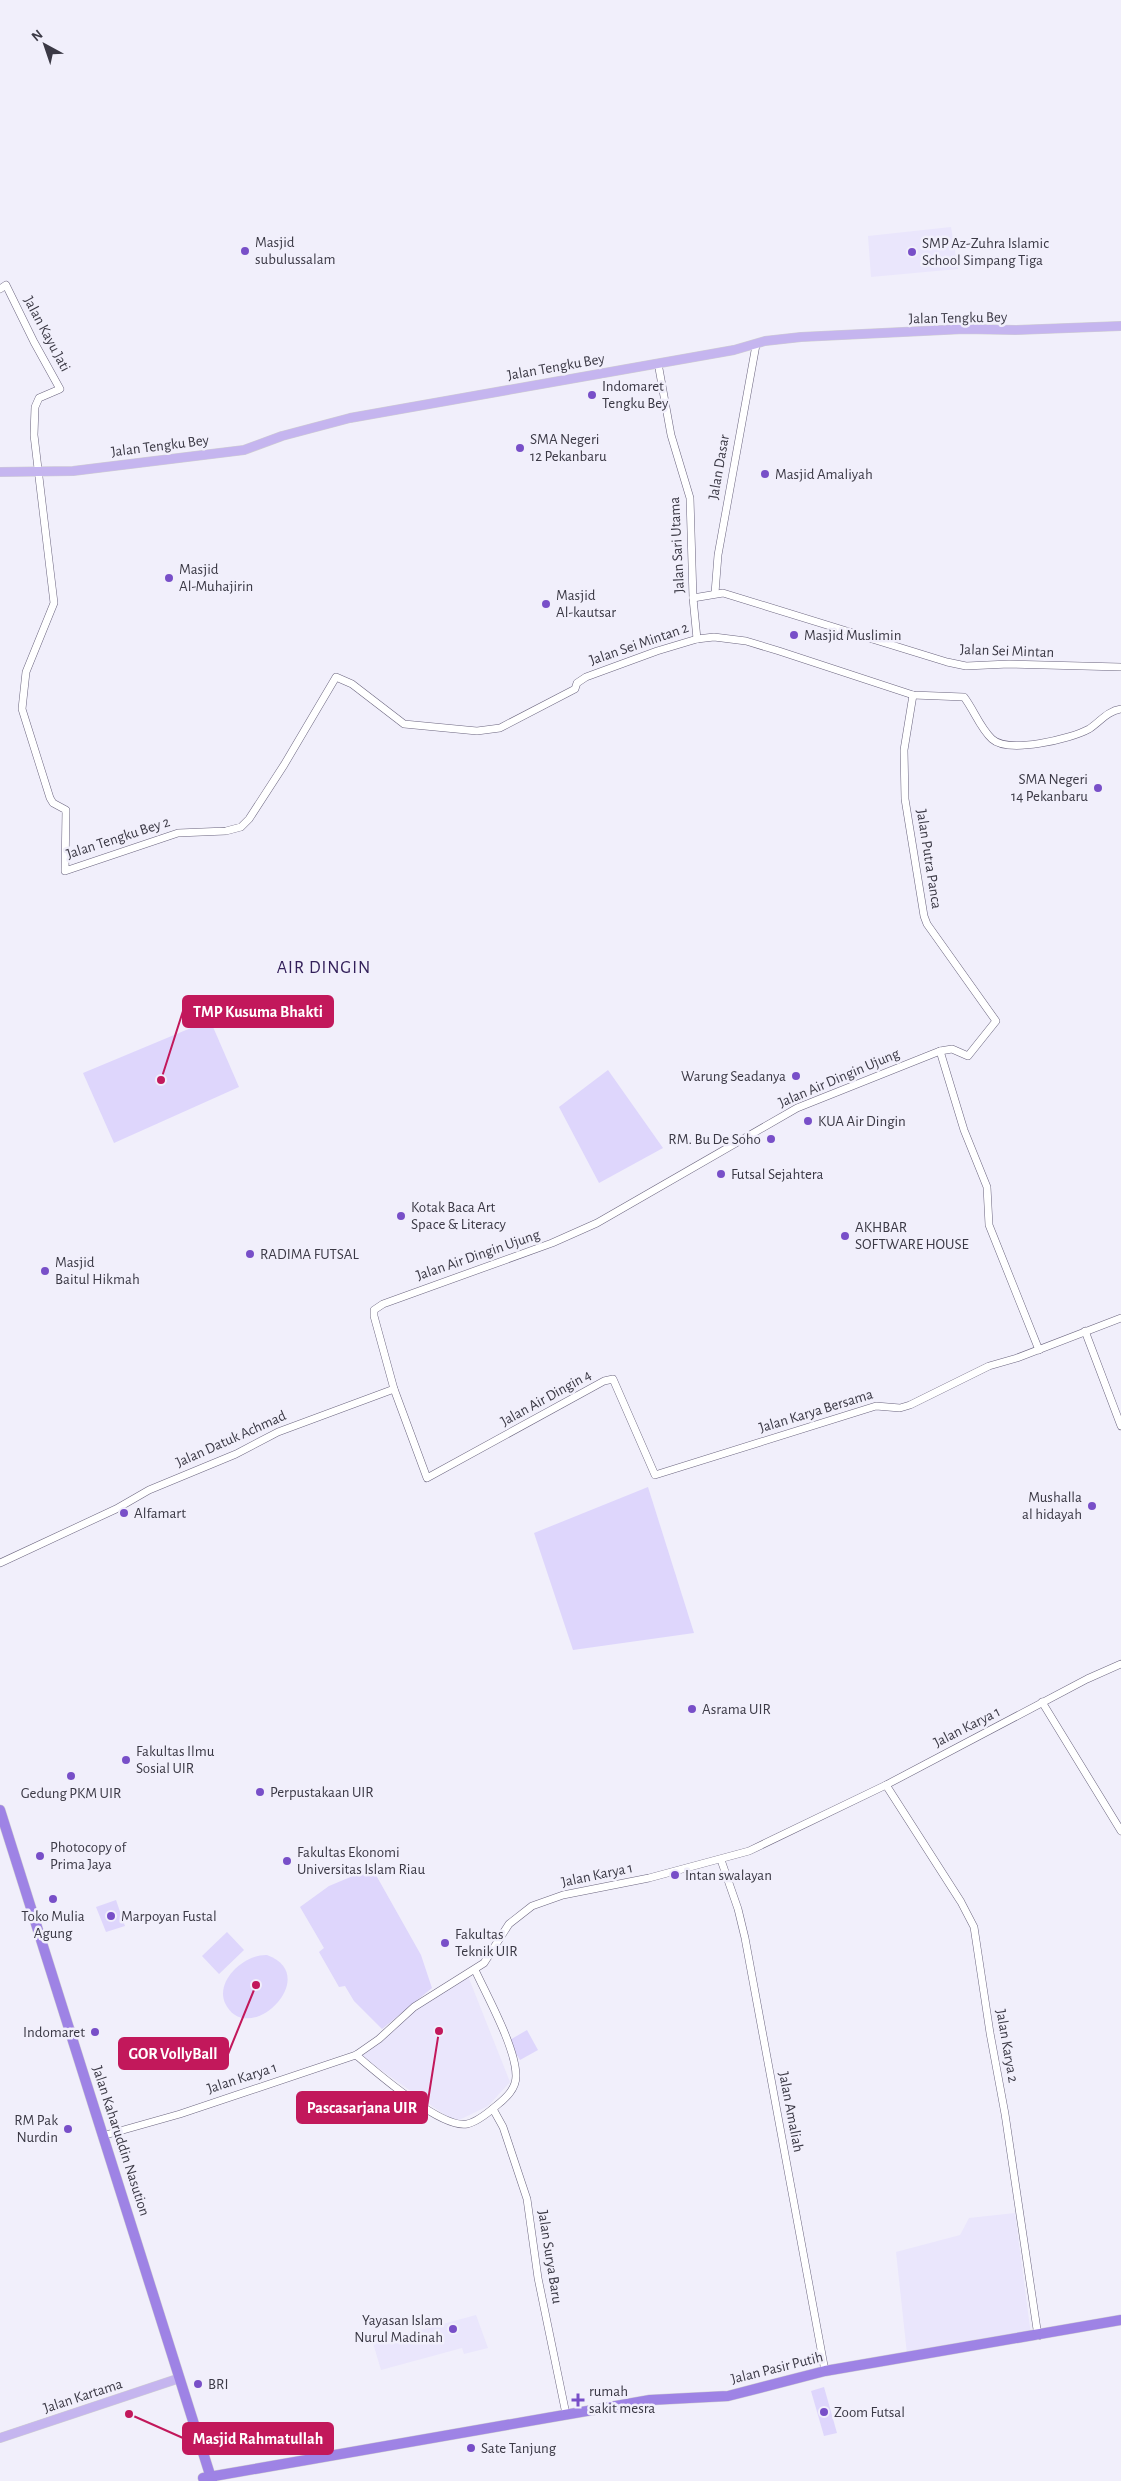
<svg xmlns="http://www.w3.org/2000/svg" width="1121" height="2481" viewBox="0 0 1121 2481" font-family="'Alegreya Sans',sans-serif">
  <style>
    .built { fill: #eae6fc }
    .green { fill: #ded6fc }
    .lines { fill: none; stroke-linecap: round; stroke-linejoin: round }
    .minor-casing { stroke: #6b657f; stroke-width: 8 }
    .major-casing { stroke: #d0cfd2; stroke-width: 10 }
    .highway-casing { stroke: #d0cfd2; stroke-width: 11 }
    .minor { stroke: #fff; stroke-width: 7 }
    .major { stroke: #c5b5ef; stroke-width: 9 }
    .highway { stroke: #9e83e5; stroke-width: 10 }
    .poi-dot { fill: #784fc8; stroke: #f1effb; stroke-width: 2 }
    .labels { text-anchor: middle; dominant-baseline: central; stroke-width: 5; stroke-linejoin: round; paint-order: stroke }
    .poi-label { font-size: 15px; fill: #3b3945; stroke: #f1effb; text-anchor: start }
    .street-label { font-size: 15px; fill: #3b3945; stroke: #f1effb }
    .quarter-label { font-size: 18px; letter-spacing: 1px; fill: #33205a; stroke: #f1effb }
    .leader { fill: none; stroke: #c2185b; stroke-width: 2 }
    .callout-dot { fill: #c2185b; stroke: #f1effb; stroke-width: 2 }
    .callout { fill: #c2185b; stroke: #c2185b; stroke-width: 2 }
    .callout-label { font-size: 16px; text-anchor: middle; font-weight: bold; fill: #fff }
  </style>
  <rect width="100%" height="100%" fill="#f1effb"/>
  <g class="built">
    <path d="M951,227L958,269L871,277L868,236Z"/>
    <path d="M468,1976L510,2082L488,2106L455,2122L361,2056L414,2007Z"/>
    <path d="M1015,2213L1031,2335L907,2354L896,2252L960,2235L969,2218Z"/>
    <path d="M476,2315L488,2348L464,2354L462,2348L381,2370L373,2343Z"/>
  </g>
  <g class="green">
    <path d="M210,1020L239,1087L114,1143L83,1073Z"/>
    <path d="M608,1070L663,1148L599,1183L559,1107Z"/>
    <path d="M648,1487L694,1633L573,1650L534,1533Z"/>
    <path d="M372,1868L421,1955L432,1988L382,2029L354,2001L345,1986L339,1987L319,1952L324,1948L300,1907L329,1886Z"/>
    <path d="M116,1900L125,1926L106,1932L96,1907Z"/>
    <path d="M227,1932L244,1950L219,1974L202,1956Z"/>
    <path d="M267,1955C324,1976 247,2050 225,2003C215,1980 245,1954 267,1955Z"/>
    <path d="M527,2030L538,2050L520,2060L508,2041Z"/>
    <path d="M824,2387L837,2433L824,2436L811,2391Z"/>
  </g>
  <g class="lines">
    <defs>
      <g id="minor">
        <path d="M0,289L6,285L34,342L60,389L39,398L35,407L34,435L54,603L26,672L22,709L50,798L53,803L66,810L65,871L178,833L226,831L241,827L249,819L284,765L336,677L352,684L404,724L477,731L500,728L575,689L577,683L586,677L657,651L697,639L714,637L746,641L779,651L913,695L964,697C974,710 980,728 992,739C1008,754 1071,739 1089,729C1100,722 1107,711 1121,709"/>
        <path d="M658,363L671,435L690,498L693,598L697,639"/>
        <path d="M715,593L718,555L756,345"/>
        <path d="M693,598L723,593L947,662L966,666L1009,664L1121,667"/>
        <path d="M913,695L904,750L905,799L924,916L927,924L996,1021L968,1056L952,1049L940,1051L797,1108L597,1223L552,1243L383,1304L374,1310V1316L394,1389L427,1478L604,1381L613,1379L655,1475L876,1406L900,1408L910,1405L989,1366L1017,1358L1121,1318"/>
        <path d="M940,1051L964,1130L987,1187L989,1225L1039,1350"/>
        <path d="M1085,1331L1121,1426"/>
        <path d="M0,1563L116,1509L149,1490L236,1454L278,1432L394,1389"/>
        <path d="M1042,1702L1121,1831"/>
        <path d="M886,1785L961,1902L974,1927L990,2033L1005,2114L1038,2336"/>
        <path d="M721,1860L738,1909L745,1938L825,2371"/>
        <path d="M356,2055C376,2072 441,2129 467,2124C477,2122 489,2112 496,2106C506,2098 516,2089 516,2076C516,2048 487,1996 475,1970"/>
        <path d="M493,2109L503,2127L527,2199L538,2278L566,2414"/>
        <path d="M102,2136L180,2114L356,2055L379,2039L414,2007L484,1963L509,1924L532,1906L563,1895L649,1878L749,1851L886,1785L1087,1679L1121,1664"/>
      </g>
      <g id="major">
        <path d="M0,472L73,471L244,450L282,436L350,418L734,350L765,341L801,337L964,329L1016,330L1121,326"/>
        <path d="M0,2438L174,2380"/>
      </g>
      <g id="highway">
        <path d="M0,1810L212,2481"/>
        <path d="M203,2478L650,2400L728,2396L825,2371L1121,2320"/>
      </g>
    </defs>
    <use href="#minor" class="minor-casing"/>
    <use href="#major" class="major-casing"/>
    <use href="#highway" class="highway-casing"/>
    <use href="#minor" class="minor"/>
    <use href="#major" class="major"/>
    <use href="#highway" class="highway"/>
  </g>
  <g class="poi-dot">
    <circle cx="245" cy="251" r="5"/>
    <circle cx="912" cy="252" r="5"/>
    <circle cx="592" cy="395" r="5"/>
    <circle cx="520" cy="448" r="5"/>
    <circle cx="765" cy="474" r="5"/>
    <circle cx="169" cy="578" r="5"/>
    <circle cx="546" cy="604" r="5"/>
    <circle cx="794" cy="635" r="5"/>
    <circle cx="1098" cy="788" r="5"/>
    <circle cx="796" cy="1076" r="5"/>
    <circle cx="808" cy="1121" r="5"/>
    <circle cx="771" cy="1139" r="5"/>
    <circle cx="721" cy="1174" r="5"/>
    <circle cx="401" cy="1216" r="5"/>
    <circle cx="845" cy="1236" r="5"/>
    <circle cx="250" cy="1254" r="5"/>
    <circle cx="45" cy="1271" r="5"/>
    <circle cx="1092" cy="1506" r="5"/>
    <circle cx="124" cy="1513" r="5"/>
    <circle cx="692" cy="1709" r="5"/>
    <circle cx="126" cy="1760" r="5"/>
    <circle cx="71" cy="1776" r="5"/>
    <circle cx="260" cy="1792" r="5"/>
    <circle cx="40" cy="1856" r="5"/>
    <circle cx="287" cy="1861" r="5"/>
    <circle cx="675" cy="1875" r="5"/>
    <circle cx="53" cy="1899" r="5"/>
    <circle cx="111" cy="1916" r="5"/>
    <circle cx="445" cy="1943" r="5"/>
    <circle cx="95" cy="2032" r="5"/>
    <circle cx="68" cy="2129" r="5"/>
    <circle cx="453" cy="2329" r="5"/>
    <circle cx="198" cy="2384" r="5"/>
    <path d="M575.5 2392.5h5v5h5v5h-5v5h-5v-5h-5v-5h5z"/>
    <circle cx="824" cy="2412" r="5"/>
    <circle cx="471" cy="2448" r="5"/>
  </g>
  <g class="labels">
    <g class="poi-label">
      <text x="255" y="242">Masjid<tspan x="255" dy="17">subulussalam</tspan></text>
      <text x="922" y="243">SMP Az-Zuhra Islamic<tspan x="922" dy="17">School Simpang Tiga</tspan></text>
      <text x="602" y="386">Indomaret<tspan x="602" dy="17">Tengku Bey</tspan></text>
      <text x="530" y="439">SMA Negeri<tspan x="530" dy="17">12 Pekanbaru</tspan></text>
      <text x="775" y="474">Masjid Amaliyah</text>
      <text x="179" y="569">Masjid<tspan x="179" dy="17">Al-Muhajirin</tspan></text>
      <text x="556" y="595">Masjid<tspan x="556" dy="17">Al-kautsar</tspan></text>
      <text x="804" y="635">Masjid Muslimin</text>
      <text x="1088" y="779" text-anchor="end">SMA Negeri<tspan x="1088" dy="17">14 Pekanbaru</tspan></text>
      <text x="786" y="1076" text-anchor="end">Warung Seadanya</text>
      <text x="818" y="1121">KUA Air Dingin</text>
      <text x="761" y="1139" text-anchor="end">RM. Bu De Soho</text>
      <text x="731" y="1174">Futsal Sejahtera</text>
      <text x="411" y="1207">Kotak Baca Art<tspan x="411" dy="17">Space &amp; Literacy</tspan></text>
      <text x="855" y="1227">AKHBAR<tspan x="855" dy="17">SOFTWARE HOUSE</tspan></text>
      <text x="260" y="1254">RADIMA FUTSAL</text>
      <text x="55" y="1262">Masjid<tspan x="55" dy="17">Baitul Hikmah</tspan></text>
      <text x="1082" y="1497" text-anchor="end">Mushalla<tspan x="1082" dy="17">al hidayah</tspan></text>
      <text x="134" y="1513">Alfamart</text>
      <text x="702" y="1709">Asrama UIR</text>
      <text x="136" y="1751">Fakultas Ilmu<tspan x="136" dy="17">Sosial UIR</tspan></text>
      <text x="270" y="1792">Perpustakaan UIR</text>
      <text x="71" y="1793" text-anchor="middle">Gedung PKM UIR</text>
      <text x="50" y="1847">Photocopy of<tspan x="50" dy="17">Prima Jaya</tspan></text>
      <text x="297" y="1852">Fakultas Ekonomi<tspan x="297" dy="17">Universitas Islam Riau</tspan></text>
      <text x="685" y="1875">Intan swalayan</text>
      <text x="53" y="1916" text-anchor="middle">Toko Mulia<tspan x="53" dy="17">Agung</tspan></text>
      <text x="121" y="1916">Marpoyan Fustal</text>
      <text x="455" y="1934">Fakultas<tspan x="455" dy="17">Teknik UIR</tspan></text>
      <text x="85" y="2032" text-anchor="end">Indomaret</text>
      <text x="58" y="2120" text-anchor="end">RM Pak<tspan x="58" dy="17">Nurdin</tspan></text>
      <text x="443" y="2320" text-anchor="end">Yayasan Islam<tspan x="443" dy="17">Nurul Madinah</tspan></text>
      <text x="208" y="2384">BRI</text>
      <text x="589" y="2391">rumah<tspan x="589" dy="17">sakit mesra</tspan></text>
      <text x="834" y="2412">Zoom Futsal</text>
      <text x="481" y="2448">Sate Tanjung</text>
    </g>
    <g class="street-label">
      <text transform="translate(958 318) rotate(-1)">Jalan Tengku Bey</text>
      <text transform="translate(47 334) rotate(62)">Jalan Kayu Jati</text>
      <text transform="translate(556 367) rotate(-10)">Jalan Tengku Bey</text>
      <text transform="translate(160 446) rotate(-7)">Jalan Tengku Bey</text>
      <text transform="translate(719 467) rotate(-80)">Jalan Dasar</text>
      <text transform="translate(677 545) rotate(-93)">Jalan Sari Utama</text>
      <text transform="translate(639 644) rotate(-19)">Jalan Sei Mintan 2</text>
      <text transform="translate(1007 651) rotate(2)">Jalan Sei Mintan</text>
      <text transform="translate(118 838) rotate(-18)">Jalan Tengku Bey 2</text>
      <text transform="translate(929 859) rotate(81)">Jalan Putra Panca</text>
      <text transform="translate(839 1078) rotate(-23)">Jalan Air Dingin Ujung</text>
      <text transform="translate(478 1255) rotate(-19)">Jalan Air Dingin Ujung</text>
      <text transform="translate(546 1398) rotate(-29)">Jalan Air Dingin 4</text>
      <text transform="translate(816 1411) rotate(-17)">Jalan Karya Bersama</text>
      <text transform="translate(231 1439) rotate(-24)">Jalan Datuk Achmad</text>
      <text transform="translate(967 1727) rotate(-27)">Jalan Karya 1</text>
      <text transform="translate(597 1875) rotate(-12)">Jalan Karya 1</text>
      <text transform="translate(1007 2046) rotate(80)">Jalan Karya 2</text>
      <text transform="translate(242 2078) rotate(-18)">Jalan Karya 1</text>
      <text transform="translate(791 2112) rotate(79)">Jalan Amaliah</text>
      <text transform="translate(121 2141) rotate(72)">Jalan Kaharuddin Nasution</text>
      <text transform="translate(550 2257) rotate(81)">Jalan Surya Baru</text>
      <text transform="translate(777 2368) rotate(-14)">Jalan Pasir Putih</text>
      <text transform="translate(83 2396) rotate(-18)">Jalan Kartama</text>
    </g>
    <g class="quarter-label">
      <text x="324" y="968">AIR DINGIN</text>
    </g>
  </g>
  <path class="leader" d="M161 1080L183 1011M256 1985L228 2054M439 2031L427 2107M129 2414L183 2438"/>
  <g class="callout-dot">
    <circle cx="161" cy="1080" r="5"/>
    <circle cx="256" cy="1985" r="5"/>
    <circle cx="439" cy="2031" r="5"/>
    <circle cx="129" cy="2414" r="5"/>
  </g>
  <g class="callout">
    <rect x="183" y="996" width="150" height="31" rx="5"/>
    <rect x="119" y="2038" width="109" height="31" rx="5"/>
    <rect x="297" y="2092" width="130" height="31" rx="5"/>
    <rect x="183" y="2423" width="150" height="31" rx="5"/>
  </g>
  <g class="callout-label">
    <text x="258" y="1017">TMP Kusuma Bhakti</text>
    <text x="173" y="2059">GOR VollyBall</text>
    <text x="362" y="2113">Pascasarjana UIR</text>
    <text x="258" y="2444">Masjid Rahmatullah</text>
  </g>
  <g transform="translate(45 45) rotate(320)" stroke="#f1effb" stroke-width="4" paint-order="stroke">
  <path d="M0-4L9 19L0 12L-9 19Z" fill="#3b3945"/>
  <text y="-8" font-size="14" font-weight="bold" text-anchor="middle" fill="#3b3945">N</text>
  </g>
</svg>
